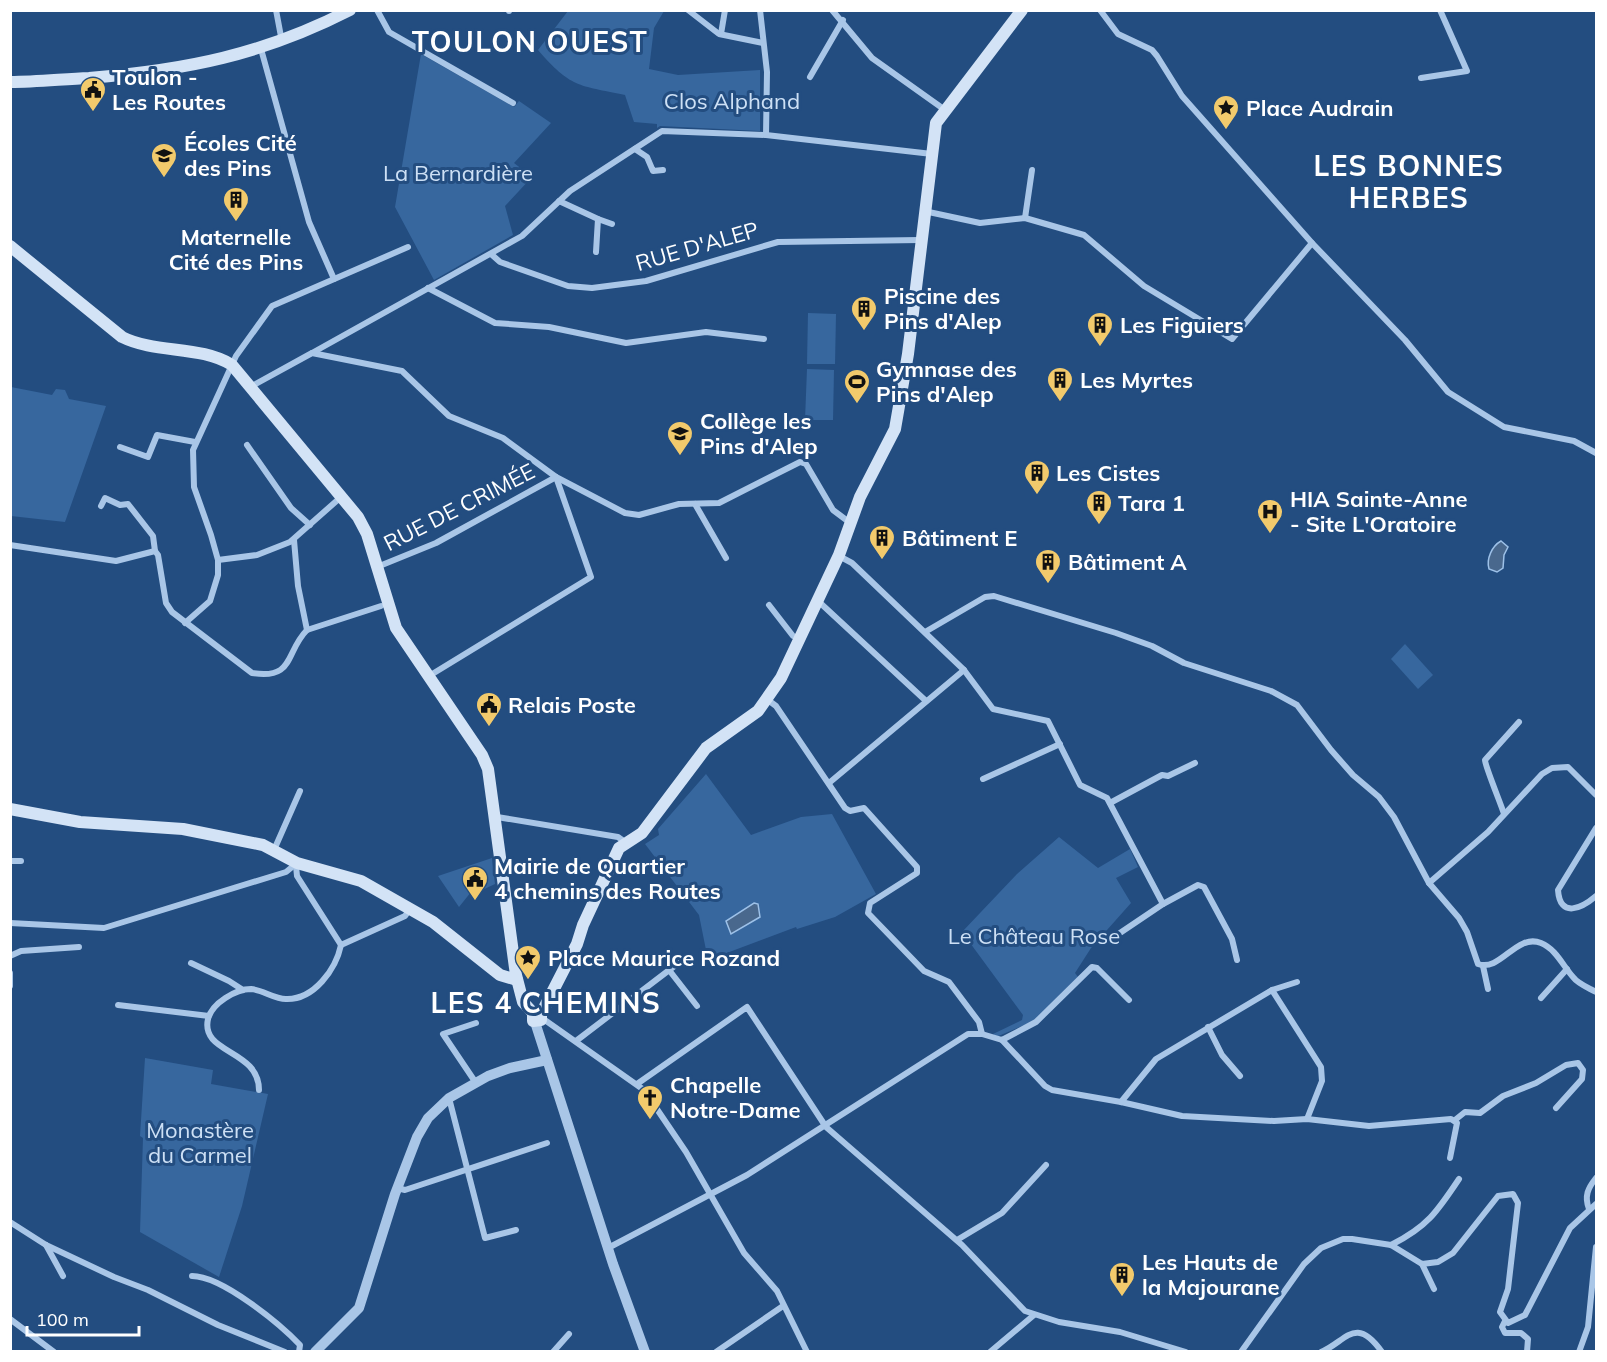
<svg xmlns="http://www.w3.org/2000/svg" width="1607" height="1362" viewBox="0 0 1607 1362" font-family="Mulish,sans-serif">
  <style>
    .green { fill: #37679e }
    .water { fill: #49688d; stroke: #9dc1e8; stroke-width: 1.5 }
    .lines { fill: none; stroke-linecap: round; stroke-linejoin: round }
    .minor { stroke: #a9c6e7; stroke-width: 6 }
    .tertiary { stroke: #a9c6e7; stroke-width: 10 }
    .secondary { stroke: #d3e3f6; stroke-width: 12 }
    .labels { text-anchor: middle; dominant-baseline: central; stroke-width: 6; stroke-linejoin: round; paint-order: stroke }
    .poi-label { font-size: 22px; font-weight: bold; fill: #fff; stroke: #234d80; text-anchor: start }
    .park-label { font-size: 22px; fill: #cde0f5; stroke: #234d80 }
    .street-label { font-size: 22px; fill: #fff; stroke: #234d80 }
    .district-label { font-size: 28px; font-weight: bold; letter-spacing: 1.5px; fill: #fff; stroke: #234d80 }
  </style>
  <rect width="100%" height="100%" fill="#234d80"/>
  <g class="green">
    <path d="M568,11H664L654,28L649,69L678,75L760,70V131L660,126L657,128V124L634,122L625,95C578,85 571,88 538,50Z"/>
    <path d="M421,54L514,107L519,101L551,123L514,163L532,177L505,206L513,235L434,280L395,207Z"/>
    <path d="M808,313L836,314L835,364H807Z"/>
    <path d="M807,369L834,370L833,420H805Z"/>
    <path d="M11,387L52,395L56,389L65,390L69,399L106,406L65,522L11,516Z"/>
    <path d="M1405,644L1433,675L1418,689L1391,659Z"/>
    <path d="M706,774L751,835L801,817L832,814L876,894L835,917L797,929L796,927L708,960L699,915L645,844L659,835L658,829Z"/>
    <path d="M1059,837L1098,868L1130,849L1138,867L1116,878L1131,903L1091,948L1075,973L1078,977L1034,1021L996,1037L993,1034L1022,1020L1023,1015L962,932L1017,874Z"/>
    <path d="M492,858L495,884L478,892L477,889L471,892L459,907L438,876Z"/>
    <path d="M145,1058L213,1070L211,1084L268,1094L242,1206L219,1277L140,1232L143,1138L140,1136Z"/>
  </g>
  <g class="water">
    <path d="M1501,541L1508,547L1504,555L1503,568L1497,572L1489,569C1486,559 1492,546 1501,541Z"/>
    <path d="M754,903L758,904L760,917L731,934L726,921Z"/>
  </g>
  <g class="lines">
    <g class="minor">
      <path d="M276,10L282,42"/>
      <path d="M377,10L389,32L513,103"/>
      <path d="M509,10V11"/>
      <path d="M688,10L719,34L763,43"/>
      <path d="M760,10L767,72L766,135"/>
      <path d="M832,10L872,58L945,110"/>
      <path d="M1100,10L1118,34L1152,50L1157,56L1182,96L1312,243L1405,340L1448,392L1504,427L1574,441L1596,453"/>
      <path d="M721,34L725,10"/>
      <path d="M261,49L309,222L334,279"/>
      <path d="M810,77L843,20"/>
      <path d="M1421,78L1467,71L1440,10"/>
      <path d="M635,149L647,157L653,171L663,170"/>
      <path d="M559,201L598,219L596,252"/>
      <path d="M924,211L980,223L1025,218L1084,235L1144,286L1232,339L1312,243"/>
      <path d="M1025,218L1032,170"/>
      <path d="M598,219L612,224"/>
      <path d="M491,254L500,262L568,286L592,288L646,281L778,242L920,240"/>
      <path d="M428,288L495,323L549,327L626,343L706,332L764,339"/>
      <path d="M312,353L522,236L570,191L662,131L766,135L932,154"/>
      <path d="M252,386L312,353L402,371L449,416L503,438L556,477L625,513L639,515L679,504L719,503L800,462L806,464L833,510L849,522"/>
      <path d="M247,445L291,508L310,525"/>
      <path d="M120,447L148,457L157,435L195,442"/>
      <path d="M695,504L726,558"/>
      <path d="M101,506L105,498L120,505L128,504L153,536L155,551"/>
      <path d="M294,540L298,586L307,630"/>
      <path d="M10,545L116,561L155,551L158,555L166,603L172,612L252,673C295,680 285,652 307,630L381,606"/>
      <path d="M839,556L852,563L964,670L993,709L1048,721L1080,785L1107,798L1163,904"/>
      <path d="M218,560L257,555L290,542L341,497"/>
      <path d="M377,567L436,543L556,477L591,577L429,676"/>
      <path d="M817,600L926,701"/>
      <path d="M769,605L793,636L799,638"/>
      <path d="M185,623L210,601L218,575V560L211,535L194,487L193,450L236,356L272,306L408,247"/>
      <path d="M925,632L985,597L994,596L1116,633L1152,646L1184,663L1271,691L1297,705L1331,750L1353,775L1379,797L1394,817L1429,883L1459,918L1467,932L1478,964C1501,972 1516,933 1541,943C1556,949 1563,966 1573,977C1578,984 1589,988 1596,992"/>
      <path d="M768,700L776,706L845,808L850,811L864,808L917,867V873L870,903L868,913L924,971L949,982L979,1022L982,1034"/>
      <path d="M983,779L1060,744"/>
      <path d="M829,783L964,670"/>
      <path d="M1110,803L1162,775L1168,776L1195,763"/>
      <path d="M1504,814C1501,804 1485,766 1485,760L1519,722"/>
      <path d="M497,817L618,837L625,842"/>
      <path d="M1596,828L1558,890C1560,919 1582,908 1596,896"/>
      <path d="M274,850L300,791"/>
      <path d="M10,861H21"/>
      <path d="M296,866L297,876L341,945"/>
      <path d="M1429,883L1488,832L1542,774L1552,768L1568,767L1596,795"/>
      <path d="M10,923L104,928L286,872L297,863"/>
      <path d="M1114,937L1163,904L1198,885L1204,887L1232,939L1237,960"/>
      <path d="M341,945L405,916L410,909"/>
      <path d="M10,956L21,951L79,947"/>
      <path d="M191,963L229,981L243,990"/>
      <path d="M1483,966L1488,989"/>
      <path d="M669,970L697,1006"/>
      <path d="M10,973V986"/>
      <path d="M1272,990L1321,1067L1322,1081L1307,1119"/>
      <path d="M1541,998L1567,969"/>
      <path d="M118,1005L209,1016"/>
      <path d="M542,1018L644,1090L686,1152L744,1253L777,1291L807,1352"/>
      <path d="M1208,1027L1222,1055L1240,1076"/>
      <path d="M1002,1040L1045,1086L1052,1090L1121,1102L1182,1116L1274,1121L1307,1119L1369,1126L1451,1119L1457,1123L1450,1158"/>
      <path d="M576,1041L685,958"/>
      <path d="M476,1083L443,1034L476,1023"/>
      <path d="M637,1084L747,1007L826,1127L962,1245L1025,1311L1059,1322L1120,1332L1186,1352"/>
      <path d="M259,1090C259,1049 200,1054 208,1019C212,1003 236,989 251,989C263,990 274,999 286,999C314,1000 336,969 341,945"/>
      <path d="M449,1098L485,1238L516,1230"/>
      <path d="M1121,1102L1156,1059L1272,990L1297,982"/>
      <path d="M1455,1120L1465,1112L1480,1113L1503,1096L1536,1083L1566,1065L1578,1063L1583,1070L1582,1079L1556,1108"/>
      <path d="M397,1188L405,1190L547,1143"/>
      <path d="M1589,1209C1584,1196 1588,1188 1596,1178"/>
      <path d="M10,1222L46,1245L114,1277L148,1290L218,1325L285,1352"/>
      <path d="M957,1240L1002,1213L1046,1165"/>
      <path d="M46,1245L63,1276"/>
      <path d="M1391,1245C1427,1227 1437,1212 1459,1179"/>
      <path d="M608,1248L747,1175L968,1034H982L1002,1040L1036,1022L1092,967L1097,968L1129,1000"/>
      <path d="M1422,1264L1434,1289"/>
      <path d="M192,1276C222,1276 280,1324 300,1345L299,1352"/>
      <path d="M10,1319L54,1352"/>
      <path d="M1505,1321L1502,1327L1505,1333H1521L1528,1339L1527,1352"/>
      <path d="M553,1352L569,1334"/>
      <path d="M716,1352L783,1306"/>
      <path d="M990,1352L1034,1315"/>
      <path d="M1241,1352L1304,1264L1321,1248L1343,1239H1352L1391,1245L1422,1264L1438,1262L1453,1253L1498,1196L1513,1194L1518,1203L1508,1289L1500,1312L1508,1323L1525,1315L1570,1228L1596,1204"/>
      <path d="M1321,1352C1346,1342 1355,1314 1382,1352"/>
      <path d="M1579,1352L1588,1327L1596,1247"/>
    </g>
    <g class="tertiary">
      <path d="M535,1022L613,1264L645,1352"/>
      <path d="M315,1352L359,1308L395,1194L417,1137L428,1118L449,1098L488,1076L510,1068L547,1060"/>
    </g>
    <g class="secondary">
      <path d="M10,82C37,82 63,79 89,78C186,70 262,55 350,10"/>
      <path d="M10,246L122,337C156,354 200,345 232,365L358,517L367,534L396,628L482,755L488,769L516,975L523,1002L533,1013"/>
      <path d="M10,809L80,822L183,829L263,845L297,863L361,881L433,922L500,975L517,980"/>
      <path d="M533,1013V1021L541,1020V1014L577,944L583,925L619,848L642,833L706,748L758,711L781,678L839,555L860,497L895,429L908,354L936,123L1022,10"/>
    </g>
  </g>
  <defs>
    <symbol id="civic-pin" viewBox="-11 -11 22 30"><path d="M0 17L-7.5 6A9.5 9.5 0 1 1 7.5 6Z" fill="#f2ca6c" stroke="#234d80"/><path d="M-.6-6.5H3V-4.5H.6V-3L4-1V1h2V6H-6V1h2V-1L-.6-3ZM-1.2 2.5V6h2.4V2.5Z" fill="#111"/></symbol>
    <symbol id="sight-pin" viewBox="-11 -11 22 30"><path d="M0 17L-7.5 6A9.5 9.5 0 1 1 7.5 6Z" fill="#f2ca6c" stroke="#234d80"/><path d="M0-6L1.8-2.2L6-1.7L2.9 1.2L3.7 5.4L0 3.3L-3.7 5.4L-2.9 1.2L-6-1.7L-1.8-2.2Z" fill="#111"/></symbol>
    <symbol id="school-pin" viewBox="-11 -11 22 30"><path d="M0 17L-7.5 6A9.5 9.5 0 1 1 7.5 6Z" fill="#f2ca6c" stroke="#234d80"/><path d="M0-5L7-2L0 1L-7-2ZM-4 1L0 2.5L4 1V4Q0 6-4 4Z" fill="#111"/></symbol>
    <symbol id="building-pin" viewBox="-11 -11 22 30"><path d="M0 17L-7.5 6A9.5 9.5 0 1 1 7.5 6Z" fill="#f2ca6c" stroke="#234d80"/><path d="M-4-6H4V6H1V3H-1V6H-4ZM-2.5-4.3h1.7v1.8h-1.7ZM.8-4.3h1.7v1.8H.8ZM-2.5-1h1.7V.8h-1.7ZM.8-1h1.7V.8H.8Z" fill="#111"/></symbol>
    <symbol id="stadium-pin" viewBox="-11 -11 22 30"><path d="M0 17L-7.5 6A9.5 9.5 0 1 1 7.5 6Z" fill="#f2ca6c" stroke="#234d80"/><path d="M0-5a6.5 5 0 1 0 0 10a6.5 5 0 1 0 0-10ZM-3.5-1.8h7v3.6h-7Z" fill="#111"/></symbol>
    <symbol id="hospital-pin" viewBox="-11 -11 22 30"><path d="M0 17L-7.5 6A9.5 9.5 0 1 1 7.5 6Z" fill="#f2ca6c" stroke="#234d80"/><path d="M-5-5h3v3.5h4V-5h3V5h-3V1.5h-4V5h-3Z" fill="#111"/></symbol>
    <symbol id="church-pin" viewBox="-11 -11 22 30"><path d="M0 17L-7.5 6A9.5 9.5 0 1 1 7.5 6Z" fill="#f2ca6c" stroke="#234d80"/><path d="M-1.2-6h2.4v3.5h3.3v2.4h-3.3V6h-2.4V-.1h-3.3v-2.4h3.3Z" fill="#111"/></symbol>
  </defs>
  <g fill-rule="evenodd">
    <use href="#civic-pin" x="78" y="75" width="30" height="40"/>
    <use href="#sight-pin" x="1211" y="93" width="30" height="40"/>
    <use href="#school-pin" x="149" y="141" width="30" height="40"/>
    <use href="#building-pin" x="221" y="185" width="30" height="40"/>
    <use href="#building-pin" x="849" y="294" width="30" height="40"/>
    <use href="#building-pin" x="1085" y="310" width="30" height="40"/>
    <use href="#building-pin" x="1045" y="365" width="30" height="40"/>
    <use href="#stadium-pin" x="842" y="367" width="30" height="40"/>
    <use href="#school-pin" x="665" y="419" width="30" height="40"/>
    <use href="#building-pin" x="1022" y="458" width="30" height="40"/>
    <use href="#building-pin" x="1084" y="488" width="30" height="40"/>
    <use href="#hospital-pin" x="1255" y="497" width="30" height="40"/>
    <use href="#building-pin" x="867" y="523" width="30" height="40"/>
    <use href="#building-pin" x="1033" y="547" width="30" height="40"/>
    <use href="#civic-pin" x="474" y="690" width="30" height="40"/>
    <use href="#civic-pin" x="460" y="864" width="30" height="40"/>
    <use href="#sight-pin" x="513" y="943" width="30" height="40"/>
    <use href="#church-pin" x="635" y="1083" width="30" height="40"/>
    <use href="#building-pin" x="1107" y="1260" width="30" height="40"/>
  </g>
  <g class="labels">
    <g class="poi-label">
      <text x="112" y="77">Toulon -<tspan x="112" dy="25">Les Routes</tspan></text>
      <text x="1246" y="108">Place Audrain</text>
      <text x="184" y="143">Écoles Cité<tspan x="184" dy="25">des Pins</tspan></text>
      <text x="236" y="237" text-anchor="middle">Maternelle<tspan x="236" dy="25">Cité des Pins</tspan></text>
      <text x="884" y="296">Piscine des<tspan x="884" dy="25">Pins d'Alep</tspan></text>
      <text x="1120" y="325">Les Figuiers</text>
      <text x="876" y="369">Gymnase des<tspan x="876" dy="25">Pins d'Alep</tspan></text>
      <text x="1080" y="380">Les Myrtes</text>
      <text x="700" y="421">Collège les<tspan x="700" dy="25">Pins d'Alep</tspan></text>
      <text x="1056" y="473">Les Cistes</text>
      <text x="1290" y="499">HIA Sainte-Anne<tspan x="1290" dy="25">- Site L'Oratoire</tspan></text>
      <text x="1118" y="503">Tara 1</text>
      <text x="902" y="538">Bâtiment E</text>
      <text x="1068" y="562">Bâtiment A</text>
      <text x="508" y="705">Relais Poste</text>
      <text x="494" y="866">Mairie de Quartier<tspan x="494" dy="25">4 chemins des Routes</tspan></text>
      <text x="548" y="958">Place Maurice Rozand</text>
      <text x="670" y="1085">Chapelle<tspan x="670" dy="25">Notre-Dame</tspan></text>
      <text x="1142" y="1262">Les Hauts de<tspan x="1142" dy="25">la Majourane</tspan></text>
    </g>
    <g class="park-label">
      <text x="732" y="101">Clos Alphand</text>
      <text x="458" y="173">La Bernardière</text>
      <text x="1034" y="936">Le Château Rose</text>
      <text x="200" y="1130">Monastère<tspan x="200" dy="25">du Carmel</tspan></text>
    </g>
    <g class="street-label">
      <text transform="translate(697 246) rotate(-16)">RUE D'ALEP</text>
      <text transform="translate(459 507) rotate(-27)">RUE DE CRIMÉE</text>
    </g>
    <g class="district-label">
      <text x="530" y="41">TOULON OUEST</text>
      <text x="1409" y="165">LES BONNES<tspan x="1409" dy="32">HERBES</tspan></text>
      <text x="546" y="1002">LES 4 CHEMINS</text>
    </g>
  </g>
  <rect width="1607" height="1362" fill="none" stroke="#ffffff" stroke-width="24"/>
  <path d="M27 1326v9h112v-9" fill="none" stroke="#ffffff" stroke-width="3"/>
  <text x="36" y="1326" font-size="18" fill="#ffffff" stroke="#234d80" stroke-width="4.5" paint-order="stroke">100 m</text>
</svg>
